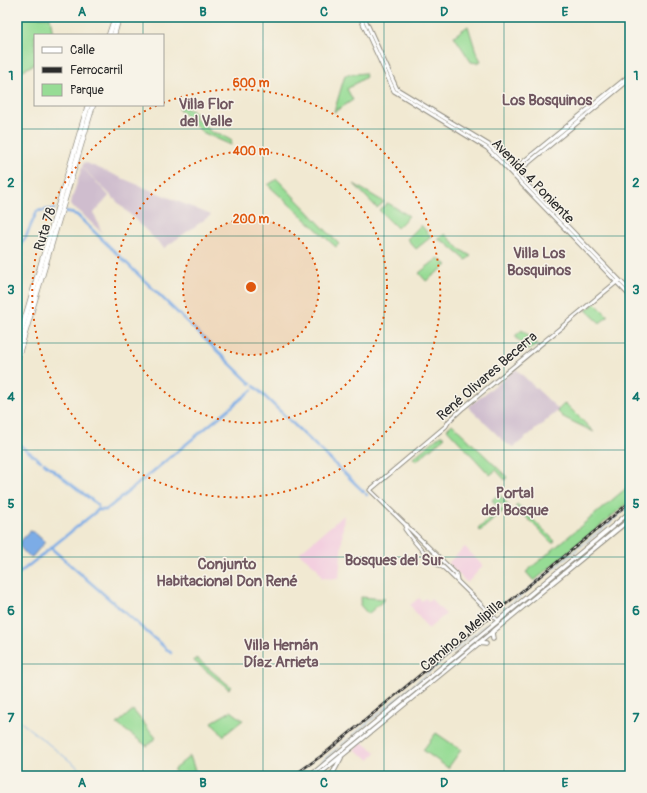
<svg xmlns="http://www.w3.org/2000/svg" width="647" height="793" viewBox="0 0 647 793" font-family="Pangolin,sans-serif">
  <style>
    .built { fill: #f3cfdf }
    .industrial { fill: #cfbdce }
    .green { fill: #97dc95; stroke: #618460 }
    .water { fill: #7bace6; stroke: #536c88 }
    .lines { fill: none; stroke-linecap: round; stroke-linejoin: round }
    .stream { stroke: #7bace6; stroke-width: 1 }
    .canal { stroke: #7bace6; stroke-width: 2.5 }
    .minor-casing { stroke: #8e8a7e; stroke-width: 5 }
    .major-casing { stroke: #8e8a7e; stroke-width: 5.5 }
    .highway-casing { stroke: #8e8a7e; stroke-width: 6 }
    .minor { stroke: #fff; stroke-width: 3 }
    .major { stroke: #fff; stroke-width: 3.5 }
    .highway { stroke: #fff; stroke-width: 4.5 }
    .rail-casing { stroke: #2b2b2b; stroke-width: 2.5 }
    .rail { stroke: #f7f3e8; stroke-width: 1; stroke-dasharray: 3; stroke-linecap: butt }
    .grid { fill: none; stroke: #0f766e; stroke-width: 1; stroke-opacity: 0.55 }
    .ring { fill: none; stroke: #df570e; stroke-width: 2; stroke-dasharray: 2 4 }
    .labels { text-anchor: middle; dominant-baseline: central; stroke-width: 3; stroke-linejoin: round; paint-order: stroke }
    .street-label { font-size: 14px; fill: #2b2b2b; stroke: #f7f3e8 }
    .neighbourhood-label { font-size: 15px; font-weight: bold; fill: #705760; stroke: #f7f3e8 }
    .centre { fill: #df570e; stroke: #f7f3e8; stroke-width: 2 }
    .ring-label { font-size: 12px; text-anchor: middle; font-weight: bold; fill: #df570e; stroke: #f7f3e8; stroke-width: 3; stroke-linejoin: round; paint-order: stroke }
    .neatline { fill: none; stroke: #0f766e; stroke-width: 1.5 }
    .grid-label { font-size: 13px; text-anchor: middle; font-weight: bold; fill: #0f766e }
  </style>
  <rect width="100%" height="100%" fill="#f7f3e8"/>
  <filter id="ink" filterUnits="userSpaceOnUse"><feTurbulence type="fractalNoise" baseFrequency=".025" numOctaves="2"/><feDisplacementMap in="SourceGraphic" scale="8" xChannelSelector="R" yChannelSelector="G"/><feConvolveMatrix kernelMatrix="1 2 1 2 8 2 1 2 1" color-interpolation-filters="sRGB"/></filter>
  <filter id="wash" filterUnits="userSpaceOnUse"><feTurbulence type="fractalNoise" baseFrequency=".012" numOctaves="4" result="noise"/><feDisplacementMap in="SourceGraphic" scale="16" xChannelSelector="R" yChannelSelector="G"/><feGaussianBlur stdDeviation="0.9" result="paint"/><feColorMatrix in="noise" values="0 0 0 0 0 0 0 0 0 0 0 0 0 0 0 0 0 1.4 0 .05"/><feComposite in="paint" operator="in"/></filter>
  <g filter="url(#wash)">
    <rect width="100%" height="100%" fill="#f1e9d2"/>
    <g class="built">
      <path d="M344,515L339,579L322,578L317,568L299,553Z"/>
      <path d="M465,547L483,566L467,583L448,563Z"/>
      <path d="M419,598L421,601L426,598L428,601L431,599L446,614L428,629L410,605Z"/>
      <path d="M362,742L376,752L370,760L354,749Z"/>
    </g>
    <g class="industrial">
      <path d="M84,162L131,182L211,215L164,248L82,167Z"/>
      <path d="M82,167L109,196L94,213L102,233L79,211L70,205Z"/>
      <path d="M516,369L559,410L514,447L507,444L468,407Z"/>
    </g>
    <g class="green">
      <path d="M17,17H50L53,35H35V64L17,73Z"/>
      <path d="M468,26L476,52L481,61L477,63L471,62L454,36Z"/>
      <path d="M365,73L366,77L347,89L353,100L334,112L345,75Z"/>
      <path d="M180,105L196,113L194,118L202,122L211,132L220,134L232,141L231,145L202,132L179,109Z"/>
      <path d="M277,179L339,244L336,247L268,185Z"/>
      <path d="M354,184L384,202L377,208Z"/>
      <path d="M388,203L409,216L397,228L379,210Z"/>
      <path d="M421,225L431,237L416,249L407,239Z"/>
      <path d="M445,234L461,250L471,256L466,260L446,243L438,239Z"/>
      <path d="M438,258L447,265L426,281L419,273Z"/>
      <path d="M595,303L608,316L600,323L586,310Z"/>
      <path d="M522,330L538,344L528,351L515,336Z"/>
      <path d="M565,403L594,432L563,417L557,411Z"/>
      <path d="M452,424L507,477L505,480L496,470L490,475L447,429Z"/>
      <path d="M441,435L445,437L416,461L413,458Z"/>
      <path d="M630,485V501L534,581L526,572Z"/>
      <path d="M499,494L509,506L480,531L478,529L504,506L501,502L497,506L492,500Z"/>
      <path d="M517,504L555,541L552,543L515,506Z"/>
      <path d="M361,597L385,599L368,614L360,605Z"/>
      <path d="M196,658L231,687L229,689L194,661Z"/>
      <path d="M133,710L156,738L147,746L117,724Z"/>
      <path d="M231,711L243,720L223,736L212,722Z"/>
      <path d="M436,733L461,750L448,768L423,750Z"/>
      <path d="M190,756L197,776H181L173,770Z"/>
    </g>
    <path class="water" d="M30,531L34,532L45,542L32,557L28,556L19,546L20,542Z"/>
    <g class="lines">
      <g class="stream">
        <path d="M496,616L630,506"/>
        <path d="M17,719L89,776"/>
        <path d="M322,761L494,618"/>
        <path d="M304,776L305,775"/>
      </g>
      <g class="canal">
        <path d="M65,211L77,215L251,384"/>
        <path d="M17,260L22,241L25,239L37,211L54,209"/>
        <path d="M254,386L364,492"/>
        <path d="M17,443L41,461"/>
        <path d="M44,463L98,505V510"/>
        <path d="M366,494L367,495"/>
        <path d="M51,548L171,653"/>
        <path d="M17,575L98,510H106L252,390"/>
      </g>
    </g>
  </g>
  <g filter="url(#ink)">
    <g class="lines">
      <defs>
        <g id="minor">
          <path d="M360,17L394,91L487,148L630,296"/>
          <path d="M364,17L397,89L489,145L630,291"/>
          <path d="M512,171L630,75"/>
          <path d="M515,174L630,79"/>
          <path d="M407,525L405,529C413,540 430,562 444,568L497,620"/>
          <path d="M457,580L456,574L370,490L446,426L449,421L463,408L619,280"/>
          <path d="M330,776L334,771"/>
        </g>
        <g id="major">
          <path d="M492,632L493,639"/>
          <path d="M478,643L486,644"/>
          <path d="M334,771L341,758"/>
          <path d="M310,776L630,512"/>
          <path d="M317,776L630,519"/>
        </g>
        <g id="highway">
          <path d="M109,35L115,17"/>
          <path d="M114,35L119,17"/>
          <path d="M17,345L88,105"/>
          <path d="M17,360L93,105"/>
        </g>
      </defs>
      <use href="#minor" class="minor-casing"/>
      <use href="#major" class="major-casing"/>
      <use href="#highway" class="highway-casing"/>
      <use href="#minor" class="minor"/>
      <use href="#major" class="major"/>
      <use href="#highway" class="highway"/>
      <defs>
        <path id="rail" d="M293,776L324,754L630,502"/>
      </defs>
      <use href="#rail" class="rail-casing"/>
      <use href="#rail" class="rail"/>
    </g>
  </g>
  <path class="grid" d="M143,17V35M263,17V776M384,17V776M504,17V776M143,105V776M17,129H630M17,236H630M17,343H630M17,450H630M17,557H630M17,664H630"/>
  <circle cx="251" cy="287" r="68" fill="#df570e" fill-opacity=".12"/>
  <g class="ring">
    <circle cx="251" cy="287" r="68"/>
    <circle cx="251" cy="287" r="136"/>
    <path d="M163 103A204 204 0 1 1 158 105"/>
  </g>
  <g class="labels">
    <g class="street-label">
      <text transform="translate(533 181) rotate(46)">Avenida 4 Poniente</text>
      <text transform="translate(45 229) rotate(-73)">Ruta 78</text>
      <text transform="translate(487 376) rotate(-41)">René Olivares Becerra</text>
      <text transform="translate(462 635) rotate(-40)">Camino a Melipilla</text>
    </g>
    <g class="neighbourhood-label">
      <text x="547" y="100">Los Bosquinos</text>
      <text x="206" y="104">Villa Flor<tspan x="206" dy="17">del Valle</tspan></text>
      <text x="539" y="253">Villa Los<tspan x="539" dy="17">Bosquinos</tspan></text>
      <text x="515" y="493">Portal<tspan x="515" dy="17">del Bosque</tspan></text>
      <text x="394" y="560">Bosques del Sur</text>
      <text x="227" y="564">Conjunto<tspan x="227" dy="17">Habitacional Don René</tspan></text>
      <text x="281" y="645">Villa Hernán<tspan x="281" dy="17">Díaz Arrieta</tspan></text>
    </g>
  </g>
  <circle cx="251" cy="287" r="6" class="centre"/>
  <g class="ring-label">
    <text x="251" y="87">600 m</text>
    <text x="251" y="155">400 m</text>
    <text x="251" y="223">200 m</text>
  </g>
  <rect width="647" height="793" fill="none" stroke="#f7f3e8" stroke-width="44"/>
  <rect x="34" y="34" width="130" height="72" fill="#f7f3e8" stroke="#a5a39c"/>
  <rect x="42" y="47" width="20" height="6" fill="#ffffff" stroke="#a5a39c"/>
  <text x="70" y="54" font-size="12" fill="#2b2b2b">Calle</text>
  <rect x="42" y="67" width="20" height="6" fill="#2b2b2b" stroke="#a5a39c"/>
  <text x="70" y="74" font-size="12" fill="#2b2b2b">Ferrocarril</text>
  <rect x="42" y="84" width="20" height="12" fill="#97dc95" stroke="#a5a39c"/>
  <text x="70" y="94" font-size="12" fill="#2b2b2b">Parque</text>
  <rect x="22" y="22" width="603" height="749" class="neatline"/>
  <g class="grid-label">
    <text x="82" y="16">A</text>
    <text x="203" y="16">B</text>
    <text x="324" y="16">C</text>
    <text x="444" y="16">D</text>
    <text x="565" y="16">E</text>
    <text x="11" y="80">1</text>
    <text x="636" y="80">1</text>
    <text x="11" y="187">2</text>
    <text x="636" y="187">2</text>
    <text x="11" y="294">3</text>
    <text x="636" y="294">3</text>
    <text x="11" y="401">4</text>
    <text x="636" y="401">4</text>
    <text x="11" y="508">5</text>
    <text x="636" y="508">5</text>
    <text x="11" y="615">6</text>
    <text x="636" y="615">6</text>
    <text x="11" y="722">7</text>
    <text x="636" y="722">7</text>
    <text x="82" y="787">A</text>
    <text x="203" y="787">B</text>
    <text x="324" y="787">C</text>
    <text x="444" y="787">D</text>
    <text x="565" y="787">E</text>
  </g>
</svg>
